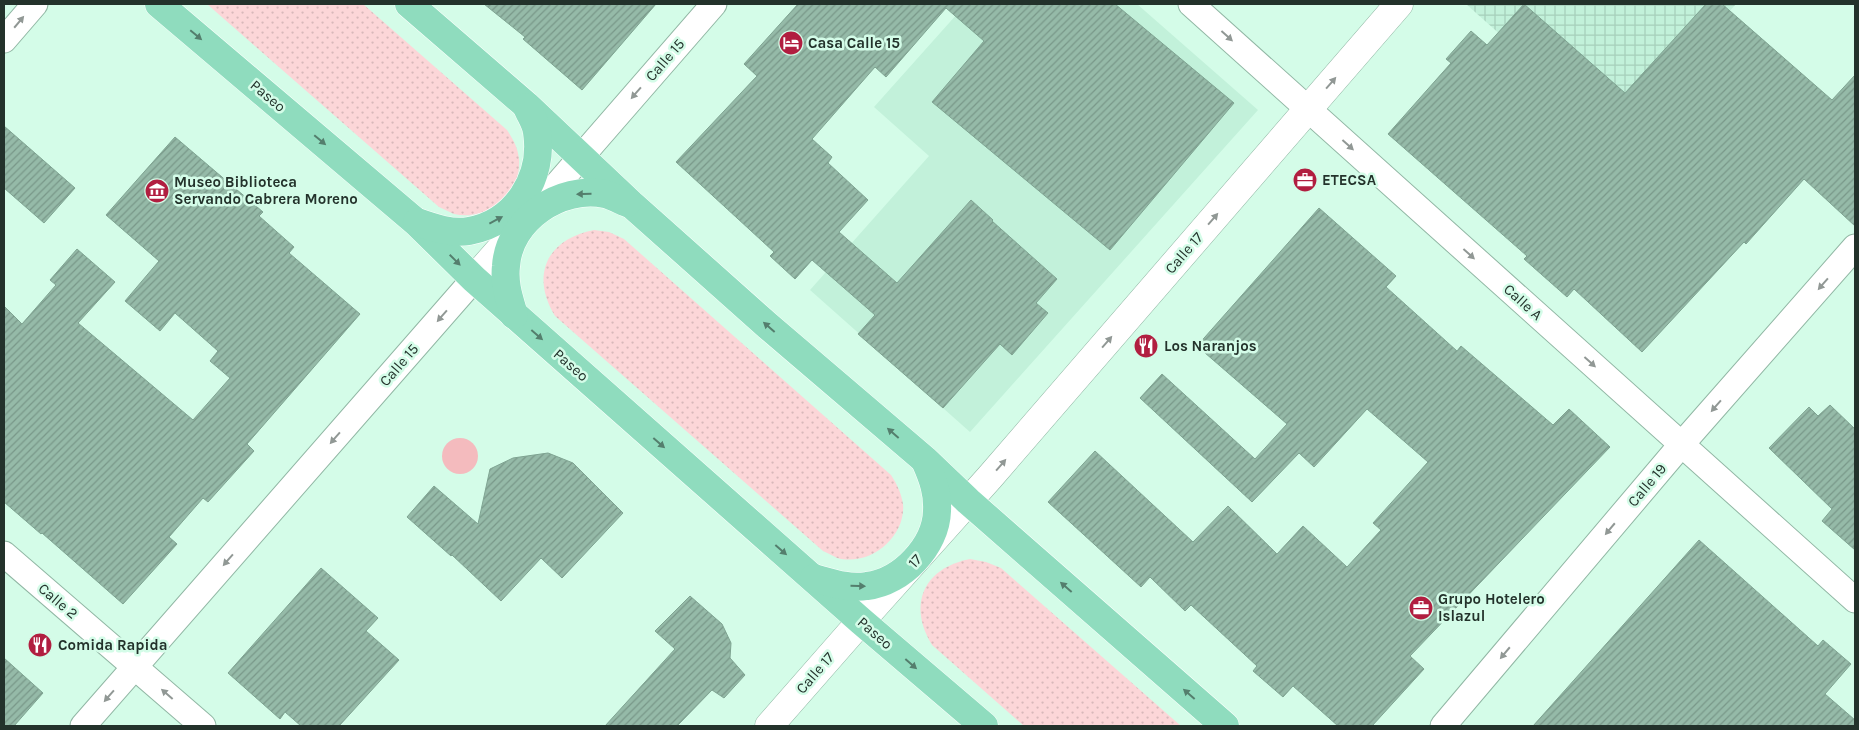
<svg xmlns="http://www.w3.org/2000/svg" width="1859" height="730" viewBox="0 0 1859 730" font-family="Karla,sans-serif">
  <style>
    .built { fill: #c2f1da }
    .industrial { fill: url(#industrial-grid) }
    .park { fill: url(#park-dots) }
    .water { fill: #f4bbbe }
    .building { fill: url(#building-hatch); stroke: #7fa492 }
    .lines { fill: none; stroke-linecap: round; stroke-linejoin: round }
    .minor-casing { stroke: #91b7a4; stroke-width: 27 }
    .tertiary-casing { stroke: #91b7a4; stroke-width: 29 }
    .primary-casing { stroke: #fff; stroke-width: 29 }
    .minor { stroke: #fff; stroke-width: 25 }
    .tertiary { stroke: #fff; stroke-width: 28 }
    .primary { stroke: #8fdcbe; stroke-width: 28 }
    .oneway { fill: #919895 }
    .oneway2 { fill: #547e6d }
    .labels { text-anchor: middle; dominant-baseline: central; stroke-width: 5; stroke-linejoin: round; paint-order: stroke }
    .poi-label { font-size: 15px; font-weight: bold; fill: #23322b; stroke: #d4fce8; text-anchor: start }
    .street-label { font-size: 15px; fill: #23322b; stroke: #d4fce8 }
  </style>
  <defs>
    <pattern id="industrial-grid" width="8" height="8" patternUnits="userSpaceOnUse" patternTransform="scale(1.25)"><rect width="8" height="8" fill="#c2f1da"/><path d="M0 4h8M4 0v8" fill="none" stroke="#a6cfbb"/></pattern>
    <pattern id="park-dots" width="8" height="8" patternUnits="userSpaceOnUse" patternTransform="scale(1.25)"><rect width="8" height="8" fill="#fcd6d8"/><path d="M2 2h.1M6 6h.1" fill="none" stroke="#d8b8ba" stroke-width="1.8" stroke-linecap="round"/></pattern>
    <pattern id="building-hatch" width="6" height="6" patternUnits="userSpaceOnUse" patternTransform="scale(1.25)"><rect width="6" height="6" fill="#95baa8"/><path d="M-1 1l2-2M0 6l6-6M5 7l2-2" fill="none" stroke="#799889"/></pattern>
  </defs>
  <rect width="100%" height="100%" fill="#d4fce8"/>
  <path class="built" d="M966,4H1137L1258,110L970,432L810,290L929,156L874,107Z"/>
  <path class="industrial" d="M1466,4H1736L1616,138Z"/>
  <g class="park">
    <path d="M207,4H363L507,130C513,139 518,148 519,159C522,193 487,222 454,214C449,212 444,209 439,207Z"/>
    <path d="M594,230L609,232L624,239L891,475C897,484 901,493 903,504C906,537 870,567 837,558C833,556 828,553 823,551L555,316C530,275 547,239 594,230Z"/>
    <path d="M970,559L986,562L1001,568L1181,726H1024L932,645C907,604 924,568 970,559Z"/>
  </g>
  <circle class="water" cx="460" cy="456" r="18"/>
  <g class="building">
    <path d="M484,4H656L582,90L523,39L525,37Z"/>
    <path d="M798,4H1115L1234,103L1110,250L932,102L984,41L946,8L886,77L875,67L812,139L832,157L828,163L868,200L839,232L897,283L971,200L993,220L992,221L1057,279L1036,303L1048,313L1012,355L1000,344L943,408L858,334L875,315L812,260L795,279L770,256L774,252L676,162L757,76L744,64Z"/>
    <path d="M1524,4L1625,93L1706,4H1722L1832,100L1855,75V226L1804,179L1746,244L1744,242L1642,352L1574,289L1567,297L1524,259L1527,256L1388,134L1451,63L1446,59L1471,31L1487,45Z"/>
    <path d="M4,126L75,188L44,223L4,188Z"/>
    <path d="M175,137L263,212L259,216L294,247L289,253L360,314L247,444L254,451L208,502L203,498L169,537L177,544L123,604L42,533L41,534L4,502V306L22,324L56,285L50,280L77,249L115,282L78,323L193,420L230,378L210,361L218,351L175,313L160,331L125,301L159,261L106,215Z"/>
    <path d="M1319,208L1396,276L1386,287L1457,351L1461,346L1553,425L1569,409L1610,447L1410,656L1424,669L1372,726H1338L1293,686L1283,697L1253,671L1257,666L1191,605L1185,611L1150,577L1141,587L1048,502L1095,451L1193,542L1228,506L1277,554L1303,526L1347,567L1381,530L1373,523L1428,462L1367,409L1314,467L1299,453L1252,502L1140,398L1162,374L1255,459L1287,424L1197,346Z"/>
    <path d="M1830,405L1855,429V550L1822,521L1832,509L1769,448L1809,407L1818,416Z"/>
    <path d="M548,453L573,463L623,513L562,578L541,558L501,601L452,555L451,556L407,517L434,486L478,524L490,469L513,458Z"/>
    <path d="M1699,540L1818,646L1823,640L1851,664L1825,694L1855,720V726H1533Z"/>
    <path d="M321,568L378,618L366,631L399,660L339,726H301L285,712L280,719L228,673Z"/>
    <path d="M690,596L722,624L731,643L730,658L745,675L724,698L712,690L677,726H605L675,649L655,631Z"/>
    <path d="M4,658L43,693L14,726H4Z"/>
  </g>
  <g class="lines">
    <defs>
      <g id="minor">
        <path d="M1191,4L1855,600"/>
        <path d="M4,40L35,4"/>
        <path d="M534,211L714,4"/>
        <path d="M4,554L203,726"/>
        <path d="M83,726L474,279"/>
        <path d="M1443,726L1681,445L1855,247"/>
      </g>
      <g id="tertiary">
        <path d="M474,279L518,229"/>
        <path d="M769,726L861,621L990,477L1399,4"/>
      </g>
      <g id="primary">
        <path d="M159,4L416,222L474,279L861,621L984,726"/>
        <path d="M409,4L526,105L631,204L768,326L925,460L968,501L1225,726"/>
        <path d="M417,222C434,228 452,234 469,231C516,223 544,177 537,132C536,123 530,115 527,107"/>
        <path d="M514,315C509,298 504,284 506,266C509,219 561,185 605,194C613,196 620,200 627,203"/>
        <path d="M814,578C832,583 848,589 867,586C902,582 936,546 937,511C938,493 933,479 926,463"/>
      </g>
    </defs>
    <use href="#minor" class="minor-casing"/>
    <use href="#tertiary" class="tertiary-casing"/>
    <use href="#primary" class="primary-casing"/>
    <use href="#minor" class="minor"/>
    <use href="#tertiary" class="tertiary"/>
    <use href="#primary" class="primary"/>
  </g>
  <defs><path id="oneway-solid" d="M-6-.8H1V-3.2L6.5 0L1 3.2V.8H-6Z" transform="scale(1.25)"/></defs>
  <g class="oneway">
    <use href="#oneway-solid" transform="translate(19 22) rotate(-50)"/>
    <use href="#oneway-solid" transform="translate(1227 36) rotate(42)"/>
    <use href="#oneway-solid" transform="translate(1331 83) rotate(-49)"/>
    <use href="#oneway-solid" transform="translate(636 93) rotate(131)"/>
    <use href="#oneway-solid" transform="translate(1348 145) rotate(42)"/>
    <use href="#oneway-solid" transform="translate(1213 219) rotate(-49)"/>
    <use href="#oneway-solid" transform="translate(1469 254) rotate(42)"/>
    <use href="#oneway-solid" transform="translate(1823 284) rotate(131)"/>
    <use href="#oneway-solid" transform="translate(442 316) rotate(131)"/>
    <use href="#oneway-solid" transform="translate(1107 342) rotate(-49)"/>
    <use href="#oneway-solid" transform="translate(1590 362) rotate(42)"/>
    <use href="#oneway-solid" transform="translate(1716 406) rotate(131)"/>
    <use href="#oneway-solid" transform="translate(335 438) rotate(131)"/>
    <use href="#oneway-solid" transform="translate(1001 465) rotate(-49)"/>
    <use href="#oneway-solid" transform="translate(1610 529) rotate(130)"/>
    <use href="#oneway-solid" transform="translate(228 560) rotate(131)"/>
    <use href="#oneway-solid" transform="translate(1505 653) rotate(130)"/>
    <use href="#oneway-solid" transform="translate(167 694) rotate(-139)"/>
    <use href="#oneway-solid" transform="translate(109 696) rotate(131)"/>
  </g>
  <g class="oneway2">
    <use href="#oneway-solid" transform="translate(196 35) rotate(40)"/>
    <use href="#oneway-solid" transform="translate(320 140) rotate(40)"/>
    <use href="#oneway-solid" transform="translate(584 194) rotate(179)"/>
    <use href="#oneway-solid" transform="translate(496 220) rotate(-28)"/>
    <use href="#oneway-solid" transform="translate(455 260) rotate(45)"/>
    <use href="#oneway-solid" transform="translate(769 327) rotate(-139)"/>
    <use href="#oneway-solid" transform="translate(537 335) rotate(41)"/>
    <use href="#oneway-solid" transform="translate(893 433) rotate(-139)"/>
    <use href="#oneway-solid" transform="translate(659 443) rotate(41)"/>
    <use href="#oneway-solid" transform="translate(781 550) rotate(41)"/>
    <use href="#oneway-solid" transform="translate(858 586) rotate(1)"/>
    <use href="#oneway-solid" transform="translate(1066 587) rotate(-139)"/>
    <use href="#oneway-solid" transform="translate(911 664) rotate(41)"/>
    <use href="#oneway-solid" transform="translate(1189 694) rotate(-139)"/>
  </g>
  <defs>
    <symbol id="hotel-disc" viewBox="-11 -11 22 22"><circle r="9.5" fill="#b11e40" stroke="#d4fce8"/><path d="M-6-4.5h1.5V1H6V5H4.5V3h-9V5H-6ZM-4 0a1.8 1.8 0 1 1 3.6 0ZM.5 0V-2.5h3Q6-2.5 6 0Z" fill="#fff"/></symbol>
    <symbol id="office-disc" viewBox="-11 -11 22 22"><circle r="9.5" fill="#b11e40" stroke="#d4fce8"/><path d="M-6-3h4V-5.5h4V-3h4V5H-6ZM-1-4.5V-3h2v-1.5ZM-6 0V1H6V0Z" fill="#fff"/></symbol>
    <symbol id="museum-disc" viewBox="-11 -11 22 22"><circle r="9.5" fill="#b11e40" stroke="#d4fce8"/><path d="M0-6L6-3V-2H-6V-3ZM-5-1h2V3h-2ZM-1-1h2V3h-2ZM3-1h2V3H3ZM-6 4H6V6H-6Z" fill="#fff"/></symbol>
    <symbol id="restaurant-disc" viewBox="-11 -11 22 22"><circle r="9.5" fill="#b11e40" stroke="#d4fce8"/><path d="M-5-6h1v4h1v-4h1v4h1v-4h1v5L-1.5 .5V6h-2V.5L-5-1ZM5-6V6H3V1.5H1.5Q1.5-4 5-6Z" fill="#fff"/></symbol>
  </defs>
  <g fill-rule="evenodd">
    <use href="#hotel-disc" x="777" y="29" width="28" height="28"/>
    <use href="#office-disc" x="1291" y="166" width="28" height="28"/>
    <use href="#museum-disc" x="143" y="177" width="28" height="28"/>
    <use href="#restaurant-disc" x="1132" y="332" width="28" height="28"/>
    <use href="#office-disc" x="1407" y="594" width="28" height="28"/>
    <use href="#restaurant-disc" x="26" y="631" width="28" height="28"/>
  </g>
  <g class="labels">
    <g class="poi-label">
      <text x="808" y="43">Casa Calle 15</text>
      <text x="1322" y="180">ETECSA</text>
      <text x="174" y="182">Museo Biblioteca<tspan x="174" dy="17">Servando Cabrera Moreno</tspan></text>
      <text x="1164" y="346">Los Naranjos</text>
      <text x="1438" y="599">Grupo Hotelero<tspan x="1438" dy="17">Islazul</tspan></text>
      <text x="58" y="645">Comida Rapida</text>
    </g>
    <g class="street-label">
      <text transform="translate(665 60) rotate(-49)">Calle 15</text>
      <text transform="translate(268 96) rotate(40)">Paseo</text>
      <text transform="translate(1184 253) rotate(-49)">Calle 17</text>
      <text transform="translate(1523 302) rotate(42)">Calle A</text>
      <text transform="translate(399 365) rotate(-49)">Calle 15</text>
      <text transform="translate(571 365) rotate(41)">Paseo</text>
      <text transform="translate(1647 485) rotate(-50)">Calle 19</text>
      <text transform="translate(915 561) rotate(-48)">17</text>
      <text transform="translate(58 601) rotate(40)">Calle 2</text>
      <text transform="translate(875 633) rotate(41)">Paseo</text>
      <text transform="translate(815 673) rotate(-49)">Calle 17</text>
    </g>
  </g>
  <rect width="1859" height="730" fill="none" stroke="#23322b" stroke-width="10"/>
</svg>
